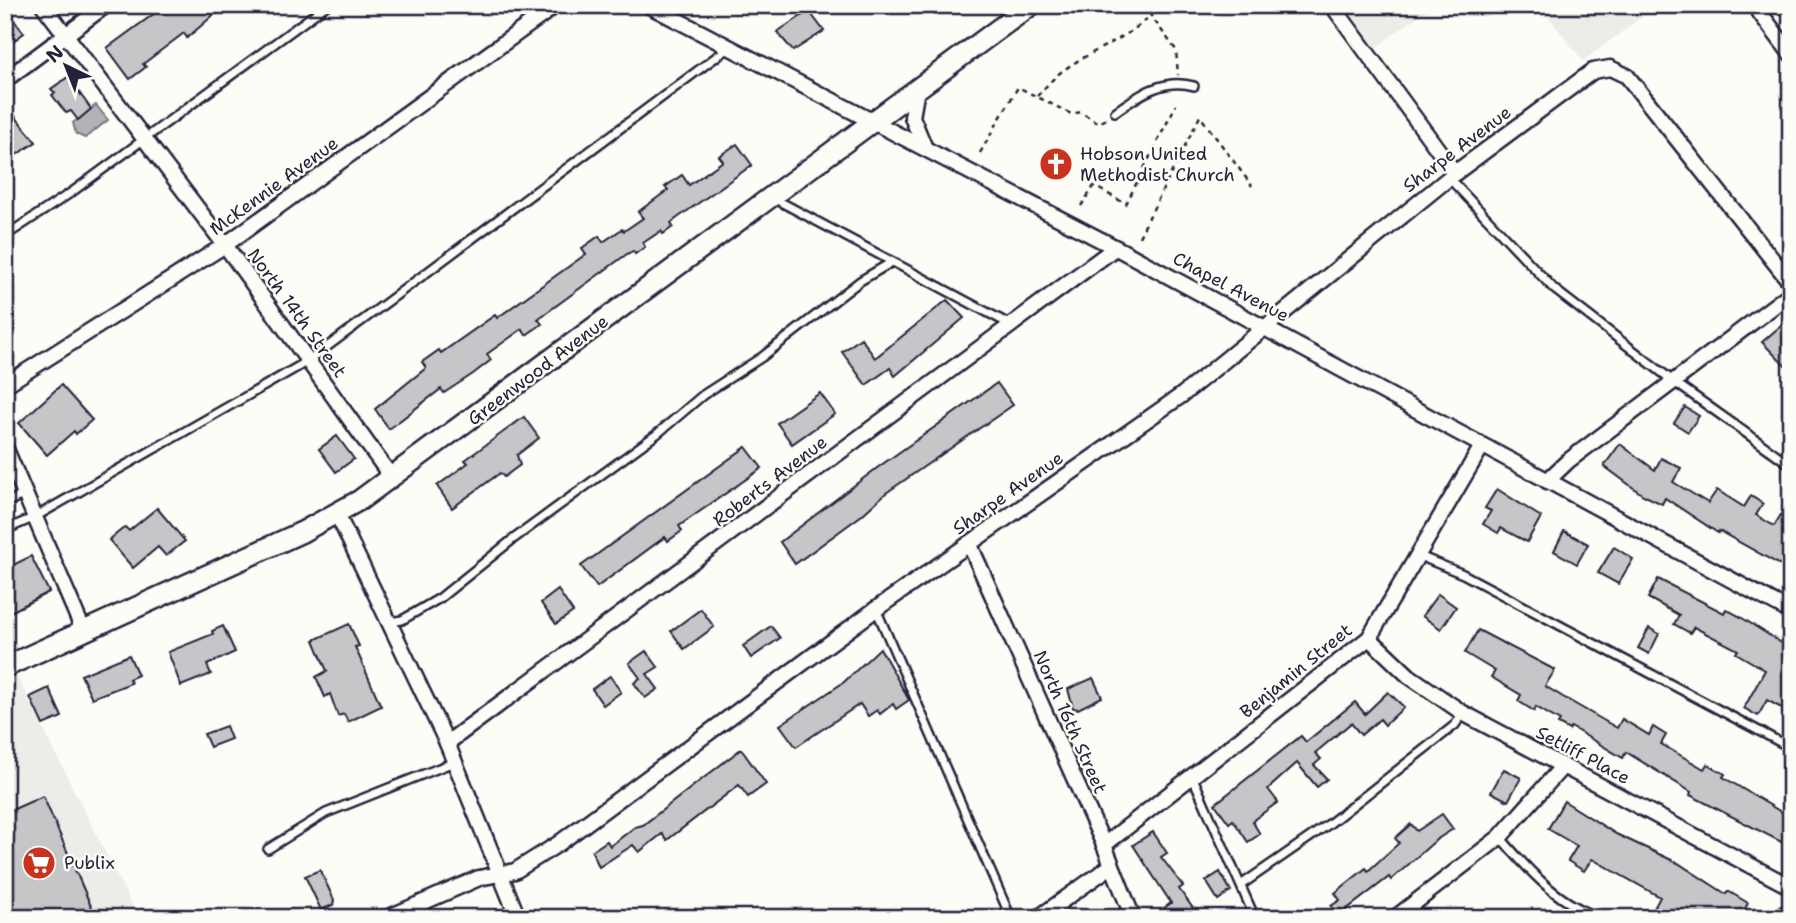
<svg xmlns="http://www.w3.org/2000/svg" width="1796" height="923" viewBox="0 0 1796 923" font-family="'Shantell Sans',sans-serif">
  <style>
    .built { fill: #ecece9 }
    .water { fill: #b2b2b7; stroke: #787885; stroke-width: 2 }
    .building { fill: #c6c6c8; stroke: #22223b; stroke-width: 2 }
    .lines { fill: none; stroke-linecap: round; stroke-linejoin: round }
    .lane-casing { stroke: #22223b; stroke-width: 12 }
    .street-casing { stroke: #22223b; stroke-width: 19 }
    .secondary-casing { stroke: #22223b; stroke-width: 24 }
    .path { stroke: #22223b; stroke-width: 2.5; stroke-dasharray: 5 5; stroke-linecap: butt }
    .lane { stroke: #fdfcf7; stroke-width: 7 }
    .street { stroke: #fdfcf7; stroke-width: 14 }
    .secondary { stroke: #fdfcf7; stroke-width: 19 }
    .labels { text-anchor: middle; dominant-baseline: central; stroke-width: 5; stroke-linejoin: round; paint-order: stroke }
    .street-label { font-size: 18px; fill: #22223b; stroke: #fdfcf7 }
    .poi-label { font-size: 18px; fill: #22223b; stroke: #fdfcf7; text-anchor: start }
  </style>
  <rect width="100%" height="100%" fill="#fdfcf7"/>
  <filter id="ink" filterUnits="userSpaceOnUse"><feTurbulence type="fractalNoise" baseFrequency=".0143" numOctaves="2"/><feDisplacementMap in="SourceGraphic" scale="14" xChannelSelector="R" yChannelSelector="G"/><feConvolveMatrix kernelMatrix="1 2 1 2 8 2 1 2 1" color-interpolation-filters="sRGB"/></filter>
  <g filter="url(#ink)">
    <g class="built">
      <path d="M1344,5H1433L1375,48Z"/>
      <path d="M1539,5H1658L1583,61Z"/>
      <path d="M17,676L138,918H5V677Z"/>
    </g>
    <path class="water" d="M96,105L108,120L85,138L76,134L73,123Z"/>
    <g class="building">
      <path d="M166,5H225L187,38L184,33L143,64L146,67L130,79L107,48Z"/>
      <path d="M5,9L24,33L12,42L5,35Z"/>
      <path d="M809,11L824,31L793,51L777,32Z"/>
      <path d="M68,77L91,109L78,120L71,111L66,113L52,95L55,93L51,89Z"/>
      <path d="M14,115L36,142L10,159L5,153V122Z"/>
      <path d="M737,144L752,165L676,219L671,223L673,227L663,234L661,231L643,243L645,247L635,254L633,251L627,254L538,319L542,324L526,335L522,329L487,354L491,360L473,374L444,393L441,389L389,429L375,409L426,368L422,362L439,350L441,353L495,315L497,318L586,254L582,248L599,236L603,242L622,229L624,231L643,218L638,212L668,190L665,187L682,175L689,185L723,161L719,156Z"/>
      <path d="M947,300L964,318L895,376L890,368L866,385L842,352L861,338L875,358Z"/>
      <path d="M1791,317V372L1762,342Z"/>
      <path d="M997,383L1013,405L886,493L862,515L795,564L780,542L877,468Z"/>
      <path d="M61,385L92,420L76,434L74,431L47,455L19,423Z"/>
      <path d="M820,393L835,414L792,444L777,423Z"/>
      <path d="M1685,407L1699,416L1688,432L1674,423Z"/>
      <path d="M524,417L539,438L517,455L520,465L504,477L500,473L452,508L437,486L468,463L465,460Z"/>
      <path d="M337,436L354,459L336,472L319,449Z"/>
      <path d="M1620,444L1655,470L1661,458L1681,468L1673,482L1708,503L1717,490L1744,507L1751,496L1763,504L1756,515L1774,526L1782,513L1791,518V571L1719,531L1718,533L1665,498L1662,504L1643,495L1604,466Z"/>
      <path d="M746,447L762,468L679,526L682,531L668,541L665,537L597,587L581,566Z"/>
      <path d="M1497,489L1541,517L1527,542L1501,528L1498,533L1483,524L1491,511L1485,508Z"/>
      <path d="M157,508L185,541L166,556L158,547L133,568L109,540L125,527L129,531Z"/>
      <path d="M1564,531L1588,544L1577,564L1554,551Z"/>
      <path d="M1614,547L1633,559L1618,584L1598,573Z"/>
      <path d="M31,556L49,592L5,615V569Z"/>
      <path d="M1658,579L1724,613L1726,609L1739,616L1791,649V703L1787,711L1767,700L1758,716L1744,708L1765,670L1736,653L1738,650L1694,627L1690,633L1674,624L1679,615L1648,598Z"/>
      <path d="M558,590L573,612L556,624L541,603Z"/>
      <path d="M1438,594L1456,607L1441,629L1422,616Z"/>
      <path d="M701,609L714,627L684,649L671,631Z"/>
      <path d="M349,624L359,646L355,647L381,706L348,722L344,714L338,716L330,694L325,697L316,677L327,671L314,640Z"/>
      <path d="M223,626L235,652L207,665L211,674L181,686L168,652L213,634L212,631Z"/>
      <path d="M771,626L780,638L751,658L743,646Z"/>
      <path d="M1649,628L1659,634L1649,654L1638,648Z"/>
      <path d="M1478,630L1555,670L1545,686L1563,697L1617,728L1622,719L1649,735L1653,727L1666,735L1661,744L1704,769L1707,764L1725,774L1723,777L1791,818V847L1690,795L1691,792L1626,752L1623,758L1571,727L1569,730L1558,724L1560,721L1536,707L1534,711L1518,701L1521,695L1491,677L1495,671L1465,653Z"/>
      <path d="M880,648L909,700L896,709L893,704L880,714L877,710L868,716L860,704L796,747L780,725L844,682Z"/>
      <path d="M646,651L658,667L647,674L658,689L645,698L634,683L640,678L629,663Z"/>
      <path d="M129,655L138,675L129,679L131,683L92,698L81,675Z"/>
      <path d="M610,676L621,692L603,705L592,689Z"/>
      <path d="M1093,678L1102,697L1078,709L1073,708L1068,689Z"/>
      <path d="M49,688L62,717L43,725L30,697Z"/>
      <path d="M1388,692L1404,707L1385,725L1380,719L1361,735L1351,723L1315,753L1321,759L1314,765L1327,779L1317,787L1297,763L1268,789L1278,802L1252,821L1260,834L1248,842L1233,820L1229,823L1215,804L1301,736L1306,742L1355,702L1365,714Z"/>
      <path d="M226,726L231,739L210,747L204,734Z"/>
      <path d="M741,749L766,784L748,797L739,785L667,840L662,834L639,852L633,845L599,867L592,851L607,841L610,846L635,827L643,825Z"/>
      <path d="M1504,769L1521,778L1508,801L1491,792Z"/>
      <path d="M43,796L94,913L82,918H5V813Z"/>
      <path d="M1564,801L1616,834L1678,863L1726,894L1728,891L1748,903L1740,918H1649L1660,897L1592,859L1584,871L1568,861L1577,846L1548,829Z"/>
      <path d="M1442,814L1453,829L1436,840L1391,880L1389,877L1338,916L1331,906L1340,900L1335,893L1366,868L1368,871L1399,843L1395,838L1411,824L1417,831Z"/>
      <path d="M1153,832L1167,853L1161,857L1183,886L1179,889L1200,918H1171L1164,908L1171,903L1133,845Z"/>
      <path d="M320,870L334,900L333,905L321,910L305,876Z"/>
      <path d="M1220,872L1231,891L1218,900L1206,881Z"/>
    </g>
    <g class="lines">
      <defs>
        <g id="lane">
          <path d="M1115,112C1139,95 1164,77 1194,86"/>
          <path d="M1449,178L1554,289L1673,381L1791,465"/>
          <path d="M775,199L1011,325"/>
          <path d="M5,236L72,192L327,5"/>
          <path d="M5,503L25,494"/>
          <path d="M5,530L35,517L308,361L728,48"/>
          <path d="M1417,555L1463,574L1791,748"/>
          <path d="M876,609L1011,918"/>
          <path d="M390,622L402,620L440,598L512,540L657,434L703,395L762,357L860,281L892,262"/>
          <path d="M1193,778L1255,918"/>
          <path d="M1500,837C1528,870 1560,906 1603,918"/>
          <path d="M268,849L326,813L454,762"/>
          <path d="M1241,885L1329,824L1455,725L1463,713"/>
        </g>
        <g id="street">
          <path d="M43,5L225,245L392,478"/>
          <path d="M648,5L1124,252L1791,612"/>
          <path d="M1332,5L1455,173"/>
          <path d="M1754,5L1791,54"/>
          <path d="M5,80L106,5"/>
          <path d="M917,89L912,117L924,146"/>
          <path d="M5,385L225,245L556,5"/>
          <path d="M5,447L83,630"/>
          <path d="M1547,481L1568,461L1791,293"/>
          <path d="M337,514L447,743L518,918"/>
          <path d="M969,543L1104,845L1133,918"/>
          <path d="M1369,638L1409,676L1463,713L1791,887"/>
          <path d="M447,743L1115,248"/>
          <path d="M1104,845L1369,638L1482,446"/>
          <path d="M387,918L479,878L515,871L558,844L876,609L1182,395L1455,173L1593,71L1610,68L1627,76L1791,283"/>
          <path d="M1038,918L1111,866"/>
          <path d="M1395,918L1500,837L1563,766"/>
          <path d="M1779,918L1791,909"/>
        </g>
        <path id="secondary" d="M5,667L302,532L360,500L1031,5"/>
      </defs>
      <use href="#lane" class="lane-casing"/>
      <use href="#street" class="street-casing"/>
      <use href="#secondary" class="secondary-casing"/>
      <g class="path">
        <path d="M1143,5L1176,50L1178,75"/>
        <path d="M1037,96C1045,88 1052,79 1061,72C1090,50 1125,41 1151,15"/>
        <path d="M980,153L1018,87L1071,114L1081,112L1098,123L1109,118"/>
        <path d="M1081,206L1094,186L1126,204L1176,105"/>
        <path d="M1139,237L1200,116L1252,186"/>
      </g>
      <use href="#lane" class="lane"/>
      <use href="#street" class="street"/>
      <use href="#secondary" class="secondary"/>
    </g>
  </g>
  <defs>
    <symbol id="church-disc" viewBox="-11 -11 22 22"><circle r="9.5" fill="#c8321e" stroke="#fdfcf7"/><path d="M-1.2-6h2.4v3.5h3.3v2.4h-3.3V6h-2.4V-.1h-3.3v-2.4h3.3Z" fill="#fff"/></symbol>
    <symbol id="supermarket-disc" viewBox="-11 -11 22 22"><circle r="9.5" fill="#c8321e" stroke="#fdfcf7"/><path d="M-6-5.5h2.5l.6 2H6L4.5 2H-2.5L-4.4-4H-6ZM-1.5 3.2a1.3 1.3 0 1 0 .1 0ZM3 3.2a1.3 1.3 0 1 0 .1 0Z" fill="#fff"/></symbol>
  </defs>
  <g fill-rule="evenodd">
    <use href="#church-disc" x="1037" y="145" width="38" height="38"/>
    <use href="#supermarket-disc" x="20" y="844" width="38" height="38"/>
  </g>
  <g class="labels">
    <g class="street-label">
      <text transform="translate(1457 149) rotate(-37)">Sharpe Avenue</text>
      <text transform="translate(274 186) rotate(-36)">McKennie Avenue</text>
      <text transform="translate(1231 287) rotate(28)">Chapel Avenue</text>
      <text transform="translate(297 313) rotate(54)">North 14th Street</text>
      <text transform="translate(538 370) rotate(-37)">Greenwood Avenue</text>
      <text transform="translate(770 481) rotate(-37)">Roberts Avenue</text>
      <text transform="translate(1008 493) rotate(-35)">Sharpe Avenue</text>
      <text transform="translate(1296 671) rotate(-39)">Benjamin Street</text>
      <text transform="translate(1070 722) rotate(66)">North 16th Street</text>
      <text transform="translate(1583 755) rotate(28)">Setliff Place</text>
    </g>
    <g class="poi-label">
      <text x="1080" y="154">Hobson United<tspan x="1080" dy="21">Methodist Church</tspan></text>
      <text x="64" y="863">Publix</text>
    </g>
  </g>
  <rect width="1796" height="923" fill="none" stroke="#fdfcf7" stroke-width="28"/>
  <rect x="14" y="14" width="1768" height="895" fill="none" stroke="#22223b" stroke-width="2.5" filter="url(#ink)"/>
  <g transform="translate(66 66) rotate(317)" stroke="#fdfcf7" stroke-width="5" paint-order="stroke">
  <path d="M0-5L12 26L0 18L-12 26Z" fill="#22223b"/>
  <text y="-10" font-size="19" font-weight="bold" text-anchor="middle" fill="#22223b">N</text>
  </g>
</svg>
